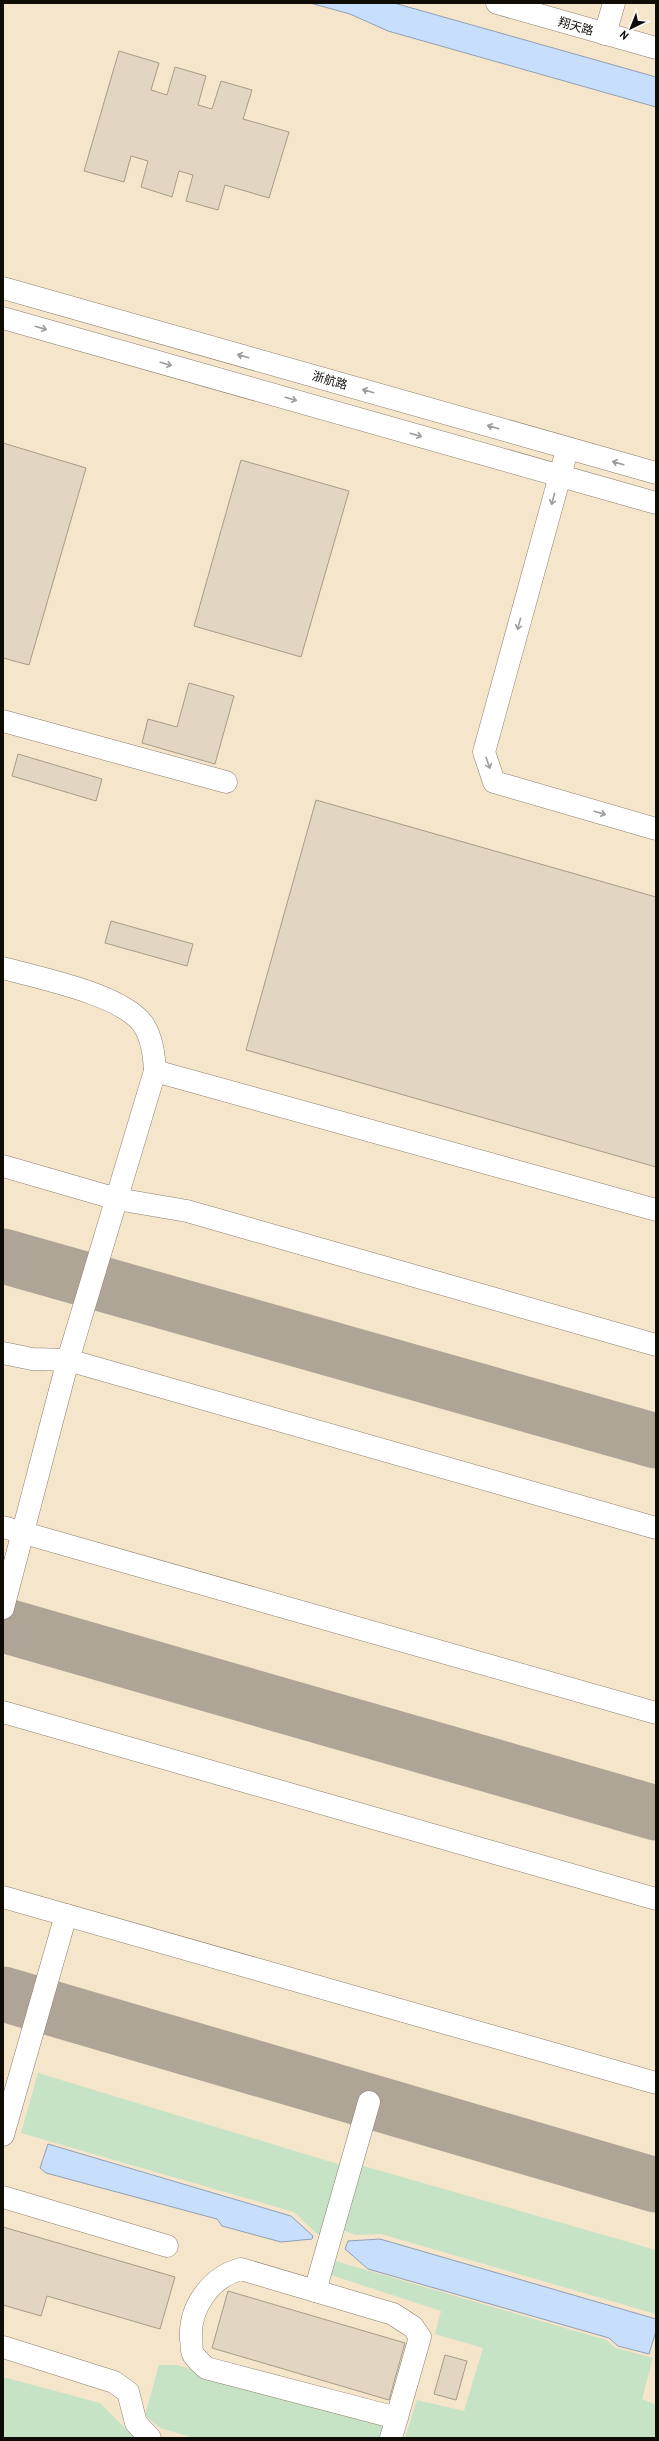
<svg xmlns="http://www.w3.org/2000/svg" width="659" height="2441" viewBox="0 0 659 2441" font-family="'PT Sans','Noto Sans SC',sans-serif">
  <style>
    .built { fill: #f5e5ca }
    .green { fill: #c6e3c6 }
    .water { fill: #c7dffd; stroke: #909fb3 }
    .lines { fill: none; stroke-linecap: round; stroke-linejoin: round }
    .taxiway { stroke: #afa596; stroke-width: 55 }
    .building { fill: #e2d5c1; stroke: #a79b89 }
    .minor-casing { stroke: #8b7f6d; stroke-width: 23 }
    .minor { stroke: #fff; stroke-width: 22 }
    .oneway { stroke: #9f9d9b }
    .labels { text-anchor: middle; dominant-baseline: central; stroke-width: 3.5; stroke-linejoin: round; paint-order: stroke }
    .street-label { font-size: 12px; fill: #0f0b05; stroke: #fff }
  </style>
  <rect width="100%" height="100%" fill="#fff2de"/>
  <rect class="built" x="3" y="3" width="653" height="2435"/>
  <g class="green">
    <path d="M38,2073L341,2165L322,2235L316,2233L294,2212L21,2133Z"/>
    <path d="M360,2165L656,2250V2314L381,2234L356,2235L342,2230Z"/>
    <path d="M332,2260L606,2340L616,2348L653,2358L642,2399L656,2405V2438H405L417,2400L464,2411L483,2348L435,2334L441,2311L328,2274Z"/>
    <path d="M159,2365H176L388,2420L383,2438H195L160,2428L145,2415Z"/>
    <path d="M3,2377L100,2403L135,2438H3Z"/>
  </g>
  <g class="water">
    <path d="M310,3H394L656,77V107L388,31L350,14Z"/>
    <path d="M48,2144L291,2216L313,2236L312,2239L281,2242L222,2226L217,2219L46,2173L40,2168Z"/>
    <path d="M380,2239L656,2319V2331L649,2354L618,2346L609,2338L368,2269L345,2249L348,2241Z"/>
  </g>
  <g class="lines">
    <g class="taxiway">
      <path d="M3,1256L656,1441"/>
      <path d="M3,1625L656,1813"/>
      <path d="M3,1994L656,2185"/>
    </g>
  </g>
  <g class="building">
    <path d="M119,51L159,63L151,90L167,95L175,67L206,76L198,105L212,109L221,81L252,90L243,119L289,132L269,198L225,185L218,210L186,201L193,175L179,171L172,197L141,187L148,161L131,156L124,182L84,171Z"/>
    <path d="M3,443L86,468L29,665L3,658Z"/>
    <path d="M241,460L349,491L301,657L194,626Z"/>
    <path d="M189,683L234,696L215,764L142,743L148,719L177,727Z"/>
    <path d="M18,754L102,779L96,801L12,776Z"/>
    <path d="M316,800L656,897V1167L246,1050Z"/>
    <path d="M111,921L193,944L187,966L105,943Z"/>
    <path d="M3,2227L175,2277L160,2329L47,2296L41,2316L3,2305Z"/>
    <path d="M228,2291L405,2343L389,2400L212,2348Z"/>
    <path d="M445,2355L467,2361L456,2400L434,2394Z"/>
  </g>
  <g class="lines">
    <defs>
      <g id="minor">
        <path d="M497,3L656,48"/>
        <path d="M605,34L614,3"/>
        <path d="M3,288L656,473"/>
        <path d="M3,318L656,503"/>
        <path d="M564,461L484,752L494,782L656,829"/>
        <path d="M3,721L226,782"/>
        <path d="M3,968C39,978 121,994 143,1024C152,1038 154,1054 155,1071L68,1360L3,1608"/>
        <path d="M155,1071L656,1210"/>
        <path d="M3,1166L117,1199L187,1211L656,1345"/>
        <path d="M3,1353L32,1359L68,1360L656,1528"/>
        <path d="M3,1527L656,1713"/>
        <path d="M3,1712L656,1899"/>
        <path d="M3,1897L656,2083"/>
        <path d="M3,2135L66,1915"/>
        <path d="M3,2197L167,2246"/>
        <path d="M315,2291L369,2102"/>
        <path d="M3,2347L114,2382L128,2392L136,2423L150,2438"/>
        <path d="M391,2438L420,2337L413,2327L393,2314L241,2269C211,2277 189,2307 191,2339C192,2343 191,2351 193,2354C196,2359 202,2364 206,2368L397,2418"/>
      </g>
    </defs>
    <use href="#minor" class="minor-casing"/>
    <use href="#minor" class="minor"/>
  </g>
  <defs><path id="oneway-shaft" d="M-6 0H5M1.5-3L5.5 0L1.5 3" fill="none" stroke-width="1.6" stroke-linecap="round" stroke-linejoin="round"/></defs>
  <g class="oneway">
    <use href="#oneway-shaft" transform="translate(41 328) rotate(16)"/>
    <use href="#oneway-shaft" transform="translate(243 356) rotate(-164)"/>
    <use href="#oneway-shaft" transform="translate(166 364) rotate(16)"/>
    <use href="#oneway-shaft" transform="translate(368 391) rotate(-164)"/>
    <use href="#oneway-shaft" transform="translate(291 399) rotate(16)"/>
    <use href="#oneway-shaft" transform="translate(493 427) rotate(-164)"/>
    <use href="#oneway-shaft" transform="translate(416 435) rotate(16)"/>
    <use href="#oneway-shaft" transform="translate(618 463) rotate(-164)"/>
    <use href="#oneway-shaft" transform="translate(553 499) rotate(105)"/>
    <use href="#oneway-shaft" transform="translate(519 624) rotate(105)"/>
    <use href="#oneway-shaft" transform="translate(488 763) rotate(71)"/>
    <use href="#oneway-shaft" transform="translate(600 813) rotate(16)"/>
  </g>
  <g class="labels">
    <g class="street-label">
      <text transform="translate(576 26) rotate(16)">翔天路</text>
      <text transform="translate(330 380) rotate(16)">浙航路</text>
    </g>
  </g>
  <rect width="659" height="2441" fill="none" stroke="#0f0b05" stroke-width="8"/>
  <g transform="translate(631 28) rotate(223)" stroke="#ffffff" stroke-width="3" paint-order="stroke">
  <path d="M0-3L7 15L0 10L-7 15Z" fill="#0f0b05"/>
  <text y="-6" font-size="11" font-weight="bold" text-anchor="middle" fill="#0f0b05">N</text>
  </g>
</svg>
